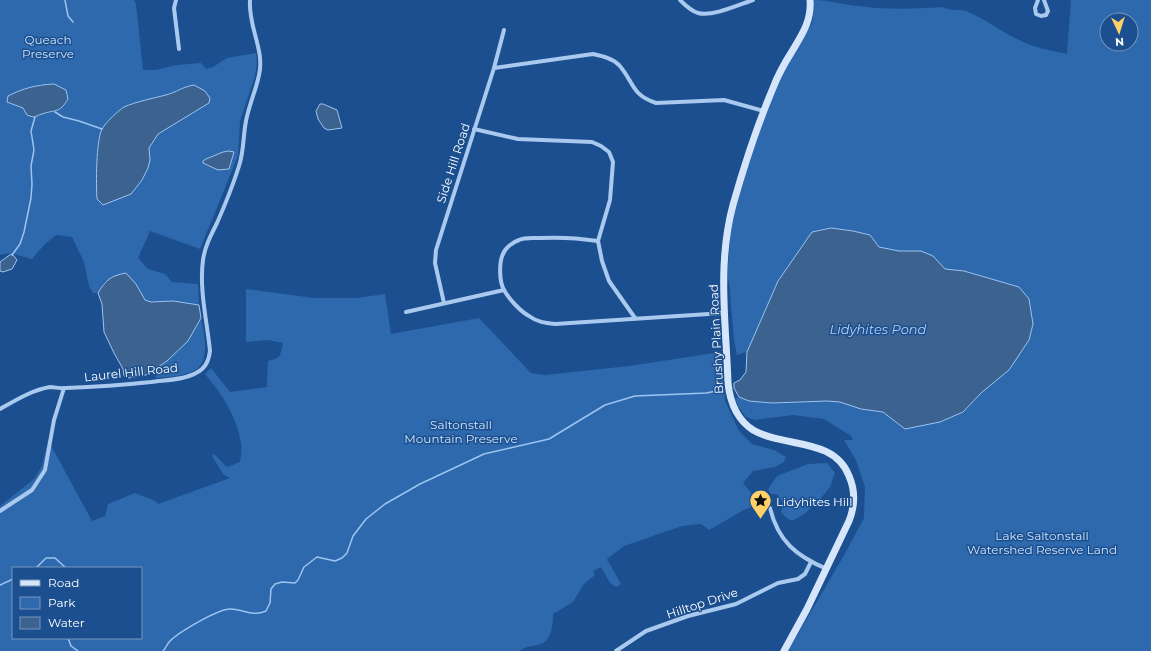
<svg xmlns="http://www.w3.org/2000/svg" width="1151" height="651" viewBox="0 0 1151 651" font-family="Montserrat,sans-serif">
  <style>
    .green { fill: #2e69ad; fill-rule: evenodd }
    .water { fill: #3c6290; stroke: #9cc4f0 }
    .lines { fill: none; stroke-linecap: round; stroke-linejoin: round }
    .stream { stroke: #9cc4f0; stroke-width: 1.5 }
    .street { stroke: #a9c9ee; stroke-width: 4 }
    .secondary { stroke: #d6e6fa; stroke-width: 7 }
    .labels { text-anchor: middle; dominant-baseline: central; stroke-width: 3; stroke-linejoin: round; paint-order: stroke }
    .park-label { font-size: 12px; fill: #cfe3fa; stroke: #1b4f8f }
    .street-label { font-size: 12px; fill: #fff; stroke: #1b4f8f }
    .poi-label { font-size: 12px; fill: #fff; stroke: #1b4f8f; text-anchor: start }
    .water-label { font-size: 13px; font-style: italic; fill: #b5d3f5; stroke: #1b4f8f }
  </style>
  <rect width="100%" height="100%" fill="#1b4f8f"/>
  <g class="green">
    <path d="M0,0H134L136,4L143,70H156L177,65L201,63L206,69L213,67L227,58L256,53L257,63L255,76L240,121L238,156L200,249L150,231L138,258L148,269L165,274L172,282L198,284L199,305L173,301L150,302L144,300L136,284L105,281L98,293H93L89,286L84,262L72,237L56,235L44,245L32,259L10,253L0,255Z"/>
    <path d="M814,0C829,0 844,5 859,6C887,10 914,9 942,7C950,11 958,9 966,11C984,18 1000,31 1017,39C1034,48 1049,50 1067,54L1071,0H1151V651H788L843,557L864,518L865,487L856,460L844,440H853L851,436L824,419L793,415L755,420L746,417L739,408L735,399L739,397L749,401L772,403L827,401L840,402L861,409L883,412L905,429L963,412L1029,340L1033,324L1029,299L1019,287L964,271L945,269L933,256L921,251H899L879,247L870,235L853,231L831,228L812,232L778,281L747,352L737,355L734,341L729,280L727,284L730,236L734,215L747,169L774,92L787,64L812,23L814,9ZM1107,20H1131V44H1107Z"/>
    <path d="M246,289L314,298H357L385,294L391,334L479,318L531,373L545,375L629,366L721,352L725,401L739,431L752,444L774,450L786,457L784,462L775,467L753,471L743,483L752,494L756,505L742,511L709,530L701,524L682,526L624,546L607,559L621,584L616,587L610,583L601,567L593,571L595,575L584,584L573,602L553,614C553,623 552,640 541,644C532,647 527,645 520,651H0V506L34,479L42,466L48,440L92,521L105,516L108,504L135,493L155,501L158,504L230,478L223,474L212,456L214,454L227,467L240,462C241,456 242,449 241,443C237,417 222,394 205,374L211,368L230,392L267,387L268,361C282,357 279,358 283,343L268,340L246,342ZM13,568H141V638H13Z"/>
    <path d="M201,318C204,334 212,363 192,372C182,376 167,377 156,378L154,369L167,361L188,341Z"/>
    <path d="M827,463L835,473C833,477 832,481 831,485C826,494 801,521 791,520C786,519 784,515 781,512L783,503L777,494H771L768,489L777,476L808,464Z"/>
  </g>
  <g class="water">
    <path d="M54,84L66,90L68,99C59,114 56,109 42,114C38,115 36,117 33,117L27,115L23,108L7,102L8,96C24,88 36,85 54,84Z"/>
    <path d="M194,85L205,91L210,98L209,103L158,134L149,148L150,160L148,168L142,180L131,194L103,205L97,199C96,184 96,141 102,129C105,123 119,110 124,107C135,102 154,98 166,95C177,92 182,87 194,85Z"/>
    <path d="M320,104H323L337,110L342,128L328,130L324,128L318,119L316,111Z"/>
    <path d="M229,151L234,152L229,169L218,170L203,163V161L206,159L223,152Z"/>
    <path d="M831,228L853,231L870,235L879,247L899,251H921L933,256L945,269L964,271L1019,287L1029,299L1033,324L1029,340L1009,370L981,393L963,412L940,422L905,429L883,412L861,409L840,402L827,401L772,403L749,401L739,397L734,388V383L740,380L746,372L747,352L778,281L812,232Z"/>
    <path d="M11,254L13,255L17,260L12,269L3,272L0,271V262Z"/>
    <path d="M126,273L136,284L145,300L151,302L173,301L199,305L201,318L188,341L167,361L146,375L129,378L124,376L123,369L114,353L104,332L102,304L98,293C106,280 110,276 126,273Z"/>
  </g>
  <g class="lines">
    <g class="stream">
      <path d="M65,0L68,16L73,22"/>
      <path d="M55,112L63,117L79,121L102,129"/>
      <path d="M12,255L20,244L24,232L31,198L32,184L31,166L34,150L31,131L35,117"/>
      <path d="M36,568L46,558H55L66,568"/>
      <path d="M0,585L13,579"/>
      <path d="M68,638L71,646L78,651"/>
      <path d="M163,651C166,648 167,644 170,641C179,632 218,609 230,609C243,609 252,617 266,611L270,603L271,589L275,584L282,582L295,583L298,580L304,567L317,557L335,561L342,558L347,553L353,536L366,519L385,504L420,484L484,454L549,439L605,405L635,396L706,393L722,390"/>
    </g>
    <g class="street">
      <path d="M176,0L174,8L179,49"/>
      <path d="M680,0C685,5 691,11 698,13C712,17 738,5 753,0"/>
      <path d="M1038,0L1035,8L1036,14L1041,16L1046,15L1048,11L1044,0"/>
      <path d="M494,68L593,54C602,56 612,58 619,65C634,82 631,95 656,103L724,100L764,111"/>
      <path d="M474,129L518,139L592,142L601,146L609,152L613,162L610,200L598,241L602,261L609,281L635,318"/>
      <path d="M598,241C578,238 559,237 540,238C533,238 525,237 519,240C513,242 505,248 503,254C499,262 499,281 504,290C509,299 520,311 529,316C537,322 545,323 555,324L724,313"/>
      <path d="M444,303L435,263L436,250L494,68L504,30"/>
      <path d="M406,312L504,290"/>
      <path d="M0,409C16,400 32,390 50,387C55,387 61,389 66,388C94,387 123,385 151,382C165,380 184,380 196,373C205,369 209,360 210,351C207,321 199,289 203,260C205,246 211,235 217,223C225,205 233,185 239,166C244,151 243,136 246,121C249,105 256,90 259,75C265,50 248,27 250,0"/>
      <path d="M770,508C778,541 796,556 827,569"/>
      <path d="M0,511L32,490L45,470L54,420L64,388"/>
      <path d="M616,651L646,631L688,616L736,604L778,583L798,579L805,574L811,562"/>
    </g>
    <path class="secondary" d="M784,651L807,609L849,521C855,506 856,492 849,476C834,437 784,448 753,430C736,419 730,402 728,383C726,323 717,264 733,205C744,166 757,126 773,88C778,75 784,64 791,53C801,36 812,21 810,0"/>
  </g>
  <defs>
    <symbol id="sight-pin" viewBox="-11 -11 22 30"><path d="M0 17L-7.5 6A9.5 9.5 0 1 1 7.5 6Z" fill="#ffd166" stroke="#1b4f8f"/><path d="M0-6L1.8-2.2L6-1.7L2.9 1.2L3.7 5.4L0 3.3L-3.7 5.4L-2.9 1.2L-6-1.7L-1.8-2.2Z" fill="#111"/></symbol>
  </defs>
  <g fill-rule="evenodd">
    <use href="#sight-pin" x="748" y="488" width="25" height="34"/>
  </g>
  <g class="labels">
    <g class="park-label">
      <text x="48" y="39">Queach<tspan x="48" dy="14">Preserve</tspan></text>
      <text x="461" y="424">Saltonstall<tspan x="461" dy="14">Mountain Preserve</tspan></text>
      <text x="1042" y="535">Lake Saltonstall<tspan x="1042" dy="14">Watershed Reserve Land</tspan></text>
    </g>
    <g class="street-label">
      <text transform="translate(453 163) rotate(-72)">Side Hill Road</text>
      <text transform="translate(716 339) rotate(-93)">Brushy Plain Road</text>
      <text transform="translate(131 372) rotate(-6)">Laurel Hill Road</text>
      <text transform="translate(702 603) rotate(-18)">Hilltop Drive</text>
    </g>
    <g class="poi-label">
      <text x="776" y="501">Lidyhites Hill</text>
    </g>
    <g class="water-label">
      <text x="878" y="329">Lidyhites Pond</text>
    </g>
  </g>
  <rect x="12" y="567" width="130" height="72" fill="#1b4f8f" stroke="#7695bc"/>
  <rect x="20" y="580" width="20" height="6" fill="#d6e6fa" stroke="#7695bc"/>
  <text x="48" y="587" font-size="12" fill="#ffffff">Road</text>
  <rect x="20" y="597" width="20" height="12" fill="#2e69ad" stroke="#7695bc"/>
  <text x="48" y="607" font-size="12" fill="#ffffff">Park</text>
  <rect x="20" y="617" width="20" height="12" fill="#3c6290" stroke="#7695bc"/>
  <text x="48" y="627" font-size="12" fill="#ffffff">Water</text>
  <g transform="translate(1119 32) rotate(176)"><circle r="19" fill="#1b4f8f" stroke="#7695bc"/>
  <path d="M0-3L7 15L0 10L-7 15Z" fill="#ffd166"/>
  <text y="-6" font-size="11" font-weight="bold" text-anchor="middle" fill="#ffffff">N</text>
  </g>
</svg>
